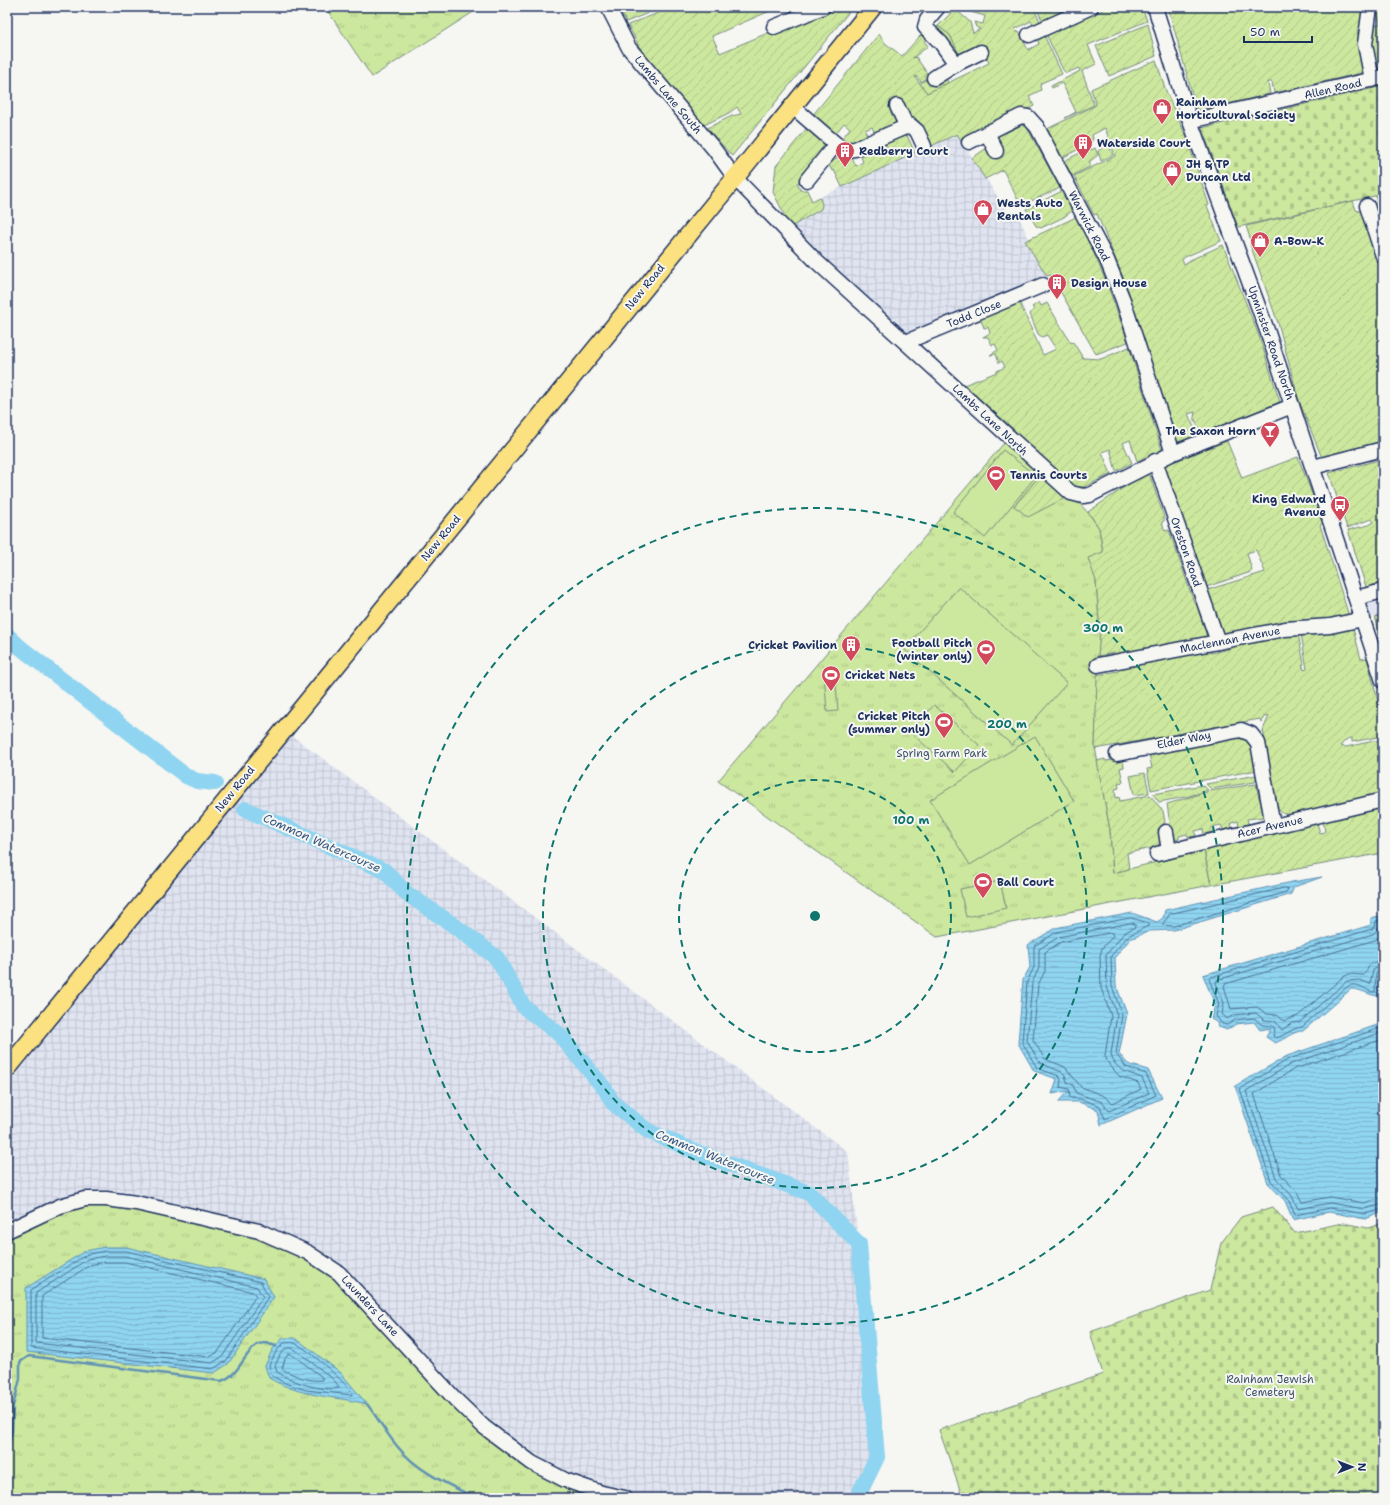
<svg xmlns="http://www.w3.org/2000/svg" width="1390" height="1505" viewBox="0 0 1390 1505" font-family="'Shantell Sans',sans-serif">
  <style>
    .built { fill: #dfe4f0 }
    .industrial { fill: url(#industrial-grid) }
    .grass { fill: url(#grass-tufts); stroke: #748b7e }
    .cemetery { fill: url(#cemetery-stones); stroke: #748b7e }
    .garden { fill: url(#garden-furrows); stroke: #748b7e }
    .pitch { fill: #cce79e; stroke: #748b7e }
    .water { fill: url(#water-rules); stroke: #6192b6 }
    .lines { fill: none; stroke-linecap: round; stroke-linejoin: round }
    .shore { stroke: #497198; stroke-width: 1 }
    .stream { stroke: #6192b6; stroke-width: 2.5 }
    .river { stroke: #8fd4f0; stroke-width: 16 }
    .minor-casing { stroke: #1b2f5e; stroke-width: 17 }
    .major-casing { stroke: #1b2f5e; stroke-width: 20 }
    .minor { stroke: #f6f6f2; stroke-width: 14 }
    .major { stroke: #fbe180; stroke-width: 17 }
    .ring { fill: none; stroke: #0f766e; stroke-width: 2; stroke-dasharray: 7 5 }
    .labels { text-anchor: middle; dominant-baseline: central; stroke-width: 4; stroke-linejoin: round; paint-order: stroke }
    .street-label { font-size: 11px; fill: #1b2f5e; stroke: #f6f6f2 }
    .poi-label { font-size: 11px; font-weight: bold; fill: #1b2f5e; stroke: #f6f6f2; text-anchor: start }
    .park-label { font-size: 11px; fill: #3e546b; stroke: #f6f6f2 }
    .water-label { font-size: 12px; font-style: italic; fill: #385882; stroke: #f6f6f2 }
    .centre { fill: #0f766e; stroke: #f6f6f2; stroke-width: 2 }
    .ring-label { font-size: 12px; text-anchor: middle; font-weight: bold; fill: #0f766e; stroke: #f6f6f2; stroke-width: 4; stroke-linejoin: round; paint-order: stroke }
  </style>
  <defs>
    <pattern id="industrial-grid" width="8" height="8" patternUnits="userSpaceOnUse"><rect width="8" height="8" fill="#dfe4f0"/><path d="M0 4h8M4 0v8" fill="none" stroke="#bfc4d0"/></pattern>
    <pattern id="grass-tufts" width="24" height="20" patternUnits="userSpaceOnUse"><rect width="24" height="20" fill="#cce79e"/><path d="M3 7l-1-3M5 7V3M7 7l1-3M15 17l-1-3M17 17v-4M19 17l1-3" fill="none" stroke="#afc68a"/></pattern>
    <pattern id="cemetery-stones" width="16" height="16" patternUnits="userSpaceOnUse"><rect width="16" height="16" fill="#cce79e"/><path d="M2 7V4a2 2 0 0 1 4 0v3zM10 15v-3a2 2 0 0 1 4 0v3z" fill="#afc68a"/></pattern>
    <pattern id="garden-furrows" width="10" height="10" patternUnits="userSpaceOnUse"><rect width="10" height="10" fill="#cce79e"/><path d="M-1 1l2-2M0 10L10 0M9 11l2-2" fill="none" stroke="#afc68a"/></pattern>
    <pattern id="water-rules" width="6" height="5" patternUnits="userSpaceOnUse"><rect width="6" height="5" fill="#8fd4f0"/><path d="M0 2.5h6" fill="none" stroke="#7bb6d0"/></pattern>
  </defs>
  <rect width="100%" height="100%" fill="#f6f6f2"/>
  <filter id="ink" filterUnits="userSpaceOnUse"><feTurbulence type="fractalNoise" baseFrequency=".025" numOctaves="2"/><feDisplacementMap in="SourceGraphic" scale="8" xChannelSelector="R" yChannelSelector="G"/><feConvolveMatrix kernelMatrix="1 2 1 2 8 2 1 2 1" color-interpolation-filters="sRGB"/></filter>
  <g filter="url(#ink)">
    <path class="built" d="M1383,591V615L1363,619L1356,598Z"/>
    <g class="industrial">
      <path d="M957,134L1010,216L1017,213L1029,239L1025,241L1048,277L1013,295L897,343L781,233L822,205L820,197Z"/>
      <path d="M283,729L848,1152L883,1459L864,1484L857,1498H625L602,1493L7,1231V1069Z"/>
    </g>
    <g class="grass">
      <path d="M325,7H481L372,77Z"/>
      <path d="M938,26L950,35L960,56L935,30Z"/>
      <path d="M945,75L948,83L927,93L920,84L929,77Z"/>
      <path d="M1108,144L1113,155L1101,161L1098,151Z"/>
      <path d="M1004,443L1041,474L1014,506L1067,497L1080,504L1089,514L1099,528L1103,553L1096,581L1100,632L1095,747L1110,830L1113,873L1204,850L1211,885L937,937L718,781Z"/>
      <path d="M1257,775L1255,782L1211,789L1206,784Z"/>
      <path d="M1203,785L1208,790L1190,796L1159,802L1153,794Z"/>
      <path d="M85,1199L259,1231L339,1273L456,1400L532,1463L629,1498H7V1232Z"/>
    </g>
    <g class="cemetery">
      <path d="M1383,86V194L1238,227L1202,128Z"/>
      <path d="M1273,1207L1295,1233L1343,1223L1368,1228L1383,1223V1498H963L939,1430L1103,1374L1090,1332L1210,1290L1221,1243L1241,1217Z"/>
    </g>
    <g class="garden">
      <path d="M619,7H663L626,22Z"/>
      <path d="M673,7H779L712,36L720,53L830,7H853L732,156L707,128L732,116L741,114L737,107L729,113L704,125L642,52L628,25Z"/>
      <path d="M970,7H1033L1041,23L1034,26L1031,21L1015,29L1016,32L1019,31L1028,50L1039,44L1037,38L1044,35L1062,74L1041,83L1040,86L1041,90L1029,96L1034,106L962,142L957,134L929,147L915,117L911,119L893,102L891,104L899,122L875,134L872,127L865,130L868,138L852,145L840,141L850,128L844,123L836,133H832L812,116L879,34L885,43L902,56L921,35L926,39L924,41L928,46L913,58L916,57L929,76L921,82L916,76L915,77L927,93L989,63L982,46L960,56L950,35L938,26L955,9L970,22L973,33L980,29L976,27L974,22L983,24L985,16L967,11Z"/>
      <path d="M1036,7H1070V9L1043,22Z"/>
      <path d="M1110,7H1142L1147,21L1088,45L1096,64L1082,71L1094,105L1065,118L1076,112L1062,83L1052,88L1051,86L1080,71L1079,68L1066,73L1063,70L1046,34Z"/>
      <path d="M1168,7H1367L1362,29L1357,30L1366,72L1274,93L1272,82H1268L1270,94L1197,111Z"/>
      <path d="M1376,7H1383V69L1379,70L1377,63L1374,64L1369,32L1371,26L1380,24Z"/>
      <path d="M1148,24L1156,56L1109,76L1096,46Z"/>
      <path d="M1156,60L1166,91L1186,136L1209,205L1207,206L1221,241L1185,257L1182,260L1184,264L1190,260L1223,245L1259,336L1280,402L1201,435L1194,417L1195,412L1188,414L1198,436L1177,444L1126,285L1097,214L1094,215L1074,176L1115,156L1105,128L1092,135L1093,139L1090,143L1062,158L1047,129L1096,105L1091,89Z"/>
      <path d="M1025,124L1060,188L1022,205L1020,204L1003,170L985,179L972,158L987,148L994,159L1001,155L997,136Z"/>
      <path d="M806,129L828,144L803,180L797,183L800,190H807L812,201L820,197L822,205L821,209L791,227L781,215L784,214L773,192L776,166Z"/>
      <path d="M906,133L915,153L842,187L834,170L832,171L829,165L839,156L852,157L856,166L863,162L860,154L877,146L881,154L888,151L885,143Z"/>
      <path d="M1090,148L1091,150L1095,148L1098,155L1089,162L1091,166L1072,176L1064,161Z"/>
      <path d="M1062,191L1073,210L1064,217L1041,228L1036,226L1026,209Z"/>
      <path d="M1383,194V234L1373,205L1377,202L1375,196Z"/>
      <path d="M1353,201L1356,210L1362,212L1383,277V441L1322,458L1299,401L1279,326L1250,244H1252L1246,226Z"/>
      <path d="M1076,217C1098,257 1113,299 1128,342L1096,354L1051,275L1047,276L1025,241Z"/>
      <path d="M1018,299L1043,355L1056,349L1047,335L1042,337L1038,334L1030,314L1034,309L1032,307L1039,302L1041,306L1047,303L1071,343L1073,342L1083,358L1101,359L1129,347L1162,450L1137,461L1130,440L1123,443L1132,463L1116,471L1110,449L1102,452L1111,474L1084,487H1075L964,385L997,372V371L1005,367L1002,361L999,363L996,354L990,355L998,350L995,344L992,345L988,337H983L990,333L988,327L984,328L981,320L967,325L965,321Z"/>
      <path d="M1227,441L1242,478L1298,457L1323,523L1320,525L1349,616L1322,621L1290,622L1223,635L1207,590L1265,572L1256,550L1247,553L1252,570L1251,572L1206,587L1163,466Z"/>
      <path d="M1379,460L1383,471V582L1366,587L1348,530L1369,525L1374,522L1371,519L1347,528L1329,473Z"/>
      <path d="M1149,473L1164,517V521L1162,522L1165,531L1169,530L1194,602H1196L1207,637L1119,655L1114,653L1098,656L1100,632L1096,581L1088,558L1103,552L1099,528L1088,512L1142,475Z"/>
      <path d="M1041,474L1067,497L1028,517L1014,506Z"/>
      <path d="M1383,615V644L1375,617Z"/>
      <path d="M1353,628L1361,659L1367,658L1383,721V736L1352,742V738L1347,739L1340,746L1346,747L1383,739V794L1289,815L1282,813L1277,808L1263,730L1269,716L1264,717L1261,722L1260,719L1095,749L1097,675L1118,671L1122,667L1208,651L1211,653L1229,649V646L1298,634L1304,664L1302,666H1303L1304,670L1307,669L1301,634Z"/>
      <path d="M1241,736C1255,740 1255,758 1257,770L1151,790L1147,769L1152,768L1149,754Z"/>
      <path d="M1105,759V761L1123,759L1124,767L1120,768L1123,782L1118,783L1119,788L1115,789L1116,798L1119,797L1120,801L1150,795L1163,811L1165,822L1158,829L1160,842L1157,847L1127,853L1129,869L1113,873L1110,830L1097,761Z"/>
      <path d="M1145,773L1149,793L1134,795L1130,776Z"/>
      <path d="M1256,784L1259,798L1263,805V817L1247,819L1249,825L1239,827L1238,821L1231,823L1232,828L1223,830L1221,825L1212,827L1213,832L1204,834L1203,829L1195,831L1196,836L1188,837L1187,834L1179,836V839L1174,840L1172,838L1167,804L1210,791Z"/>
      <path d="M1383,807V853L1211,885L1204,850L1317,823L1320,833L1325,832L1323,821Z"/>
    </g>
    <g class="pitch">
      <path d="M1003,450L1036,476L985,538L953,512Z"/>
      <path d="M959,587L1067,683L1012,745L904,649Z"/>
      <path d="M835,671L838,711L827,712L824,672Z"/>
      <path d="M934,705L979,745L955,772L910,732Z"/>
      <path d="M1035,736L1074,801L970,865L930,800Z"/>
      <path d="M1000,881L1006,908L966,917L960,889Z"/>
    </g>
    <g class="water">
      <path d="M1322,877L1294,887L1291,894L1174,930L1150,931L1130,939L1115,957L1116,985L1127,1014L1119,1054L1128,1064L1148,1070L1162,1098L1101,1125L1098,1110L1079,1102H1058L1068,1091L1052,1094L1057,1079L1034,1071L1018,1043L1023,980L1030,967L1028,945L1055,928L1132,913L1157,922L1163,918L1165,910L1292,882Z"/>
      <path d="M1383,915V974L1380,975V996C1369,996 1362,989 1351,989L1303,1031C1293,1031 1286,1039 1275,1043L1266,1037L1271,1028L1260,1030L1254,1022L1236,1024L1227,1030L1219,1027L1218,1023L1211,1019L1215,1005L1203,975L1371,925V918Z"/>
      <path d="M1383,1023V1212L1365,1219L1329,1212L1293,1220L1285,1201L1268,1183L1235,1086L1287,1056Z"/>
      <path d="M105,1247H126L264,1279L274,1297L228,1364L214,1373L26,1352V1288L85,1251Z"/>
      <path d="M283,1338H294L302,1343L340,1372L367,1404C330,1395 303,1398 269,1378L265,1366L272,1350Z"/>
    </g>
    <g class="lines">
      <g class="shore">
        <path d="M1285,888L1288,889L1286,892L1174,926L1162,925L1170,914Z"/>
        <path d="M1131,918L1149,923L1150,925L1128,936L1111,956L1112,986L1122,1015L1116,1054L1126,1067L1146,1074L1156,1095L1105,1119L1100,1106L1080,1099L1070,1098L1069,1089L1060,1087L1061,1080L1059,1076L1037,1068L1022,1042L1027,982L1034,967V946L1057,932Z"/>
        <path d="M1383,919L1376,921L1375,927L1372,929L1211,977L1209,979L1219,1004L1216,1016L1222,1024L1227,1025L1235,1020L1254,1018L1262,1025L1273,1026L1275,1030L1273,1036L1276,1038C1286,1035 1292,1028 1302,1027C1310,1020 1344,987 1351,985C1361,983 1366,992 1375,992L1376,974L1383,970"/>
        <path d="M1131,923L1135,924V927L1124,933L1106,955L1107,987L1117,1015L1111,1054C1114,1070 1129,1073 1142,1078L1149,1093L1109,1111L1102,1102L1076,1093L1073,1085L1067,1082L1065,1075L1062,1072L1040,1063L1027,1041L1032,983L1039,968V949L1059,937Z"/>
        <path d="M1383,924L1373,934L1217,980L1216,983L1224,1003L1222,1014L1227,1019L1234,1015L1256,1013L1264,1020L1275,1021L1282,1030L1292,1023L1300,1022L1347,981L1360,980L1370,984L1373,970L1383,965"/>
        <path d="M1112,933L1113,936L1102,948L1100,956L1101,988L1111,1016L1105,1056L1108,1063L1119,1076L1138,1083L1141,1089L1113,1103L1104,1096L1081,1087L1065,1067L1045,1059L1033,1040L1038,985L1045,971V952L1061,942Z"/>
        <path d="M1383,934L1375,940L1225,984L1224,986L1231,1009L1257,1007L1267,1014L1277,1015L1284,1021L1298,1016L1343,977L1349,974L1364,975L1370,964L1383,959"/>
        <path d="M1383,1027L1289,1059L1240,1089L1271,1181L1288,1199L1295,1215L1330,1208L1365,1214L1383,1209"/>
        <path d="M1383,1032L1291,1064L1246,1091L1276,1178L1292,1196L1298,1209L1330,1203L1364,1209L1383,1204"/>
        <path d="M1383,1039L1294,1069L1254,1094L1281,1175L1297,1192L1302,1202L1330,1197L1364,1203L1383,1198"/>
        <path d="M105,1251H126L261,1282L268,1297L226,1361L213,1369L31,1348V1290L86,1255Z"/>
        <path d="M106,1256H125L257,1287L263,1297L222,1357L212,1363L36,1343V1293L88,1259Z"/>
        <path d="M106,1262H125L253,1292L256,1296L218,1352L210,1357L42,1338V1296L90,1265Z"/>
        <path d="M284,1343C287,1343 291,1342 294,1343C308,1348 342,1380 352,1392V1395L306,1390L287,1384L272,1376L269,1365L276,1352Z"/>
        <path d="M287,1348H292L297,1351L333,1379L340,1388C321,1392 293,1382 277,1372L275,1366L280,1355Z"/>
        <path d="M289,1354L294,1356L322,1377V1380C309,1382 293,1375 282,1369L285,1359Z"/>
      </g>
      <g class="stream">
        <path d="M367,1404C377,1417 386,1433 397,1446C417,1471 447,1484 476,1498"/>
        <path d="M7,1452L12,1431L13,1406L20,1379V1362L29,1356L221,1381C241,1374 242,1355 258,1344L266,1343L276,1346"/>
      </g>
      <g class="river">
        <path d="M7,635L21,648L186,776L197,781L215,783"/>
        <path d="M245,809L385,871L407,894L452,924L497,958L524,1007L559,1034L605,1089L613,1103L648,1131L699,1153L809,1193L859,1244L877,1457L857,1498"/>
      </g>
      <defs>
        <g id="minor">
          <path d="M608,7L629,48L714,149L735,178L817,262L1071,493L1083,496L1090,495L1173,453L1292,406"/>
          <path d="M938,7L927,20L925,27L941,43L956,64L981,52"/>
          <path d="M1155,7L1190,121L1268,333L1383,681"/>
          <path d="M1370,7L1365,44L1372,80"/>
          <path d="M774,27L823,7"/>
          <path d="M1029,35L1091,7"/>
          <path d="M934,78L956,64"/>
          <path d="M792,106L836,144L846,150L855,149L910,125L917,131L924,146"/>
          <path d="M897,106L906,125"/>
          <path d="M1190,121L1383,77"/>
          <path d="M987,133L996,151"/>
          <path d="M969,142L1021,116L1028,117L1037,127L1107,260L1123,300L1173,453"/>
          <path d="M807,180L836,144"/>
          <path d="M1367,206L1383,256"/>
          <path d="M906,342L1043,285"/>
          <path d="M1155,461L1218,642"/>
          <path d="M1313,467L1383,449"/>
          <path d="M1356,598L1383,591"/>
          <path d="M1098,665L1285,629L1330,626L1363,619"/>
          <path d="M1117,754L1241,730L1251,734L1258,743L1273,826"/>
          <path d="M1166,832L1169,851"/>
          <path d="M1157,854L1383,800"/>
          <path d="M7,1231L60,1206L85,1199H106L136,1203L259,1231L307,1252L339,1273L456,1400L484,1427L532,1463L565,1480L602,1493L625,1498"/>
        </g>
        <path id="major" d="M7,1069L735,178L873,7"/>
      </defs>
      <use href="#minor" class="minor-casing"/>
      <use href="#major" class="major-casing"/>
      <use href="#minor" class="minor"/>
      <use href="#major" class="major"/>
    </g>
  </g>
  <g class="ring">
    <circle cx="815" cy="916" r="136"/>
    <circle cx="815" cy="916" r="272"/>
    <circle cx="815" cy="916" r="408"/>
  </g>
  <defs>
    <symbol id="shop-pin" viewBox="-11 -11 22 30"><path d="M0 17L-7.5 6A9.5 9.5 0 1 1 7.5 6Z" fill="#d1495b" stroke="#f6f6f2"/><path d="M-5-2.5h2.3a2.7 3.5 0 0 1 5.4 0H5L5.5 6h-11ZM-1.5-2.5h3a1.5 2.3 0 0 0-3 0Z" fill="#fff"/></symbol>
    <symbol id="building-pin" viewBox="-11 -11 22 30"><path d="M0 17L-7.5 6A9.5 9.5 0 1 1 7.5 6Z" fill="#d1495b" stroke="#f6f6f2"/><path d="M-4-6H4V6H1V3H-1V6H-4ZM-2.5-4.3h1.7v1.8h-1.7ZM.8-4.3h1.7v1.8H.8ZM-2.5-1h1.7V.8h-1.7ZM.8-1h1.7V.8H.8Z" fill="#fff"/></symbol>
    <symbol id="bar-pin" viewBox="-11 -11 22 30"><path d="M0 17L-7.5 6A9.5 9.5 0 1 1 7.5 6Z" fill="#d1495b" stroke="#f6f6f2"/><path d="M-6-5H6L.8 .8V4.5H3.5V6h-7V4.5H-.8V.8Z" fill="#fff"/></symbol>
    <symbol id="stadium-pin" viewBox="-11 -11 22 30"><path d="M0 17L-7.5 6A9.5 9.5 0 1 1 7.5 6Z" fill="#d1495b" stroke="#f6f6f2"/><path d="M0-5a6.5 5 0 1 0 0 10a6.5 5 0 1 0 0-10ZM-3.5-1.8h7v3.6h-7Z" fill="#fff"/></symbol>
    <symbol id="bus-pin" viewBox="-11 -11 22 30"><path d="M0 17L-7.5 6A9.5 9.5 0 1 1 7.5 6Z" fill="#d1495b" stroke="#f6f6f2"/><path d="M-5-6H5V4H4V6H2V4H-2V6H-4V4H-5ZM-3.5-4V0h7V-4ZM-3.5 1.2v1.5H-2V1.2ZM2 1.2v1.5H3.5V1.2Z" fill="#fff"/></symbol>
  </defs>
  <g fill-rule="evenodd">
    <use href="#shop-pin" x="1151" y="97" width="22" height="30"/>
    <use href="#building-pin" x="1072" y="132" width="22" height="30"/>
    <use href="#building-pin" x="834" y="140" width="22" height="30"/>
    <use href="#shop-pin" x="1161" y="159" width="22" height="30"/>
    <use href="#shop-pin" x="972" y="198" width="22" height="30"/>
    <use href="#shop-pin" x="1249" y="230" width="22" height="30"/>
    <use href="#building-pin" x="1046" y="272" width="22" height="30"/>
    <use href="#bar-pin" x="1259" y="420" width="22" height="30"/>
    <use href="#stadium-pin" x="985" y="464" width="22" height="30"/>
    <use href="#bus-pin" x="1329" y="494" width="22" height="30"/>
    <use href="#building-pin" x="840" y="634" width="22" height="30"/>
    <use href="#stadium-pin" x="975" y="638" width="22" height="30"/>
    <use href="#stadium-pin" x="820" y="664" width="22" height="30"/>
    <use href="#stadium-pin" x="933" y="711" width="22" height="30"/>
    <use href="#stadium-pin" x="972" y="871" width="22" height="30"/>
  </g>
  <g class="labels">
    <g class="street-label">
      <text transform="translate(1333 89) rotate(-13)">Allen Road</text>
      <text transform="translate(668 95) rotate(50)">Lambs Lane South</text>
      <text transform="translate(1089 226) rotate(63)">Warwick Road</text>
      <text transform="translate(645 287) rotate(-51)">New Road</text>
      <text transform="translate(974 314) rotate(-22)">Todd Close</text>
      <text transform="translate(1271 343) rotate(71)">Upminster Road North</text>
      <text transform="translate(990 420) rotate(43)">Lambs Lane North</text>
      <text transform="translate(441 538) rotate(-51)">New Road</text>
      <text transform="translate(1186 552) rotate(71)">Oreston Road</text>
      <text transform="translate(1230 640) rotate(-11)">Maclennan Avenue</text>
      <text transform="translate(1184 740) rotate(-11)">Elder Way</text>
      <text transform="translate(235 789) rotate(-51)">New Road</text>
      <text transform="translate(1270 827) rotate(-13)">Acer Avenue</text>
      <text transform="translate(370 1306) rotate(47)">Launders Lane</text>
    </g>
    <g class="poi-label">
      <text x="1176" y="102">Rainham<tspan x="1176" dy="13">Horticultural Society</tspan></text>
      <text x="1097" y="143">Waterside Court</text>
      <text x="859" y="151">Redberry Court</text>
      <text x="1186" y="164">JH &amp; TP<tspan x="1186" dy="13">Duncan Ltd</tspan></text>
      <text x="997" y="203">Wests Auto<tspan x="997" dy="13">Rentals</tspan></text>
      <text x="1274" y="241">A-Bow-K</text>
      <text x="1071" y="283">Design House</text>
      <text x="1256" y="431" text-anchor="end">The Saxon Horn</text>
      <text x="1010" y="475">Tennis Courts</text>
      <text x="1326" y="499" text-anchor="end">King Edward<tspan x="1326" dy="13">Avenue</tspan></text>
      <text x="972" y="643" text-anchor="end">Football Pitch<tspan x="972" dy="13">(winter only)</tspan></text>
      <text x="837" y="645" text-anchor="end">Cricket Pavilion</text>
      <text x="845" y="675">Cricket Nets</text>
      <text x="930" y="716" text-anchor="end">Cricket Pitch<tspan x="930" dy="13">(summer only)</tspan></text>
      <text x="997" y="882">Ball Court</text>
    </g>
    <g class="park-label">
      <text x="942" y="753">Spring Farm Park</text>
      <text x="1270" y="1379">Rainham Jewish<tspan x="1270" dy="13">Cemetery</tspan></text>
    </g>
    <g class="water-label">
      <text transform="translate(322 843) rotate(24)">Common Watercourse</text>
      <text transform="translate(715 1157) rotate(22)">Common Watercourse</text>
    </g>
  </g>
  <circle cx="815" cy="916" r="6" class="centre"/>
  <g class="ring-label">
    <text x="1103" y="632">300 m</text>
    <text x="1007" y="728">200 m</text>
    <text x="911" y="824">100 m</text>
  </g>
  <rect width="1390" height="1505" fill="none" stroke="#f6f6f2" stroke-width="24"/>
  <rect x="12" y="12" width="1366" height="1481" fill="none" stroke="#1b2f5e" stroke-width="1.5" filter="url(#ink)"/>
  <g transform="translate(1352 1467) rotate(90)" stroke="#f6f6f2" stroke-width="3" paint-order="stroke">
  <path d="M0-3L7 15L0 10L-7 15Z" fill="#1b2f5e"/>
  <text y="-6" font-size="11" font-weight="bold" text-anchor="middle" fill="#1b2f5e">N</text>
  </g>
  <path d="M1244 36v6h68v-6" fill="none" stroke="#1b2f5e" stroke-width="2"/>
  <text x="1250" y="36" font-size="12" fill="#1b2f5e" stroke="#f6f6f2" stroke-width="3" paint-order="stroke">50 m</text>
</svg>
